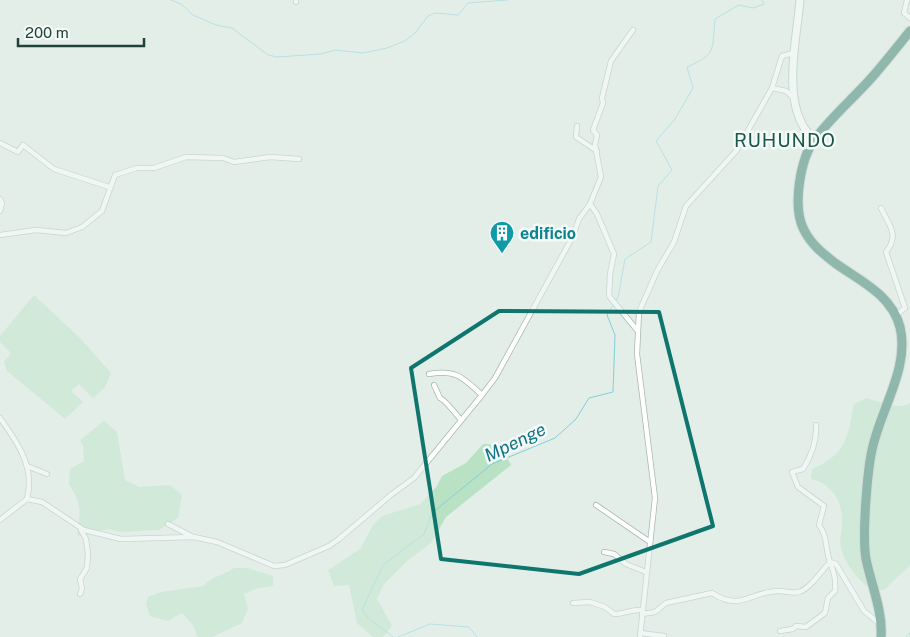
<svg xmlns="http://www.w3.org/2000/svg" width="910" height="637" viewBox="0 0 910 637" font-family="'Public Sans',sans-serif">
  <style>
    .green { fill: #b9e2c4 }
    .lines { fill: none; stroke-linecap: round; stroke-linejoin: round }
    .stream { stroke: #84ceda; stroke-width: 1 }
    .street-casing { stroke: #a5b7b1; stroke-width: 6 }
    .secondary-casing { stroke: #a2bfb4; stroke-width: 9 }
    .highway-casing { stroke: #c1cac8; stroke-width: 11 }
    .street { stroke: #fff; stroke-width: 4.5 }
    .secondary { stroke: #fff; stroke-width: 7 }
    .highway { stroke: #287362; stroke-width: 9 }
    .marked { fill: none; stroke: #0f766e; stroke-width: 4; stroke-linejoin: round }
    .labels { text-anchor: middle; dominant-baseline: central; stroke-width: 5; stroke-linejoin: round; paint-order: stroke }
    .culture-label { font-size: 16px; font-weight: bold; fill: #0d838f; stroke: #f4faf7; text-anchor: start }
    .water-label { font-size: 18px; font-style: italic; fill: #127487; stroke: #f4faf7 }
    .quarter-label { font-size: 19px; letter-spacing: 1px; fill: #195748; stroke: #f4faf7 }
  </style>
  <rect width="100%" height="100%" fill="#e3eee9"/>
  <g class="green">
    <path d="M34,295L80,338L111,373L105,387L93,398L79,384L71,391L83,402L65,419L7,371L4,362L11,353L0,342V336Z"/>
    <path d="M866,398C878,401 899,411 910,403V565L884,590H871C858,579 846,566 841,549C839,540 842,532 842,522C843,503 832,483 811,479L812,469C847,454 847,438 854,404Z"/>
    <path d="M104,421L117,432L125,480L139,487L170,485L182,495L178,518L159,530L121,532L108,529L77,536C80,514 83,504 69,485L70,469L84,461L83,446L80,440Z"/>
    <path d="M483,444C501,444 503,450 511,465L446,517L431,543L407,561L384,584L377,599L392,626L383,637H373L357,623L349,585L334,586L328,570L360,549L373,525L382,516L420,504L437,486L442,476L466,463Z"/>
    <path d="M234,568H247L273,576V586L258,588L244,594L248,609L242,623L212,637H198L193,625L182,613L168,621L150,616L146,604L148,597L161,592L203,586C212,576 223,576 234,568Z"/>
  </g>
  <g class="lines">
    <g class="stream">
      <path d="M171,0L181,4L193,15L216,25L232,28L268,55L277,57L321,54L335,50L363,53L387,48L405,41L415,33L428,16L435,13L458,15L468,3L507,0"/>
      <path d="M393,637C382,627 370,622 362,610L383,565L424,534L432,513L492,464L555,438L576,419L589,398L613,392L615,335L607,315L618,297L625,259L651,242L658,186L672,170L656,141L675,119L693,88L687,67C717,54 712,50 715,19L739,5L753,8L764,4L762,0"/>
      <path d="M398,637L430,624L469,627L477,637"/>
      <path d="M906,637L910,633"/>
    </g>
    <defs>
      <g id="street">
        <path d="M907,0L904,13L910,18"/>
        <path d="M296,2V0"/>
        <path d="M772,88L786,91L795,99"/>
        <path d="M577,126L576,137L597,151"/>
        <path d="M0,143L18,152L23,145L54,169L109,187"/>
        <path d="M0,199L2,203L0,211"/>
        <path d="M590,204L597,214L614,254L610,274L609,296L637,330"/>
        <path d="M881,208C889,225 900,235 886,252L905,308L896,315"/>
        <path d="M0,235L36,230L66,233L82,227L102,211L115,175L137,168H154L186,157L223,158L234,162L270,157L299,159"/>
        <path d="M429,374C457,369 463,378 482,395"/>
        <path d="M434,385L440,398C445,400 456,414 461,420"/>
        <path d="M0,418C18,443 35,467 27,499"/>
        <path d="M27,466L47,474"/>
        <path d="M596,505L650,542"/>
        <path d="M0,520L27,499L42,502L84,530L121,539L194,537L217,542L274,566L285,565L329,546L339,539L392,494L414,478L482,395L495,378L572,238L579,219L590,204L601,177L595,145L597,135L593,130L603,103L602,98L611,61L633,30"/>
        <path d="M168,524L193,537"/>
        <path d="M604,552L614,554L626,564L646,572"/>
        <path d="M80,594L82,589L80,579L87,568L88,554L86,539L81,530"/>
        <path d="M573,603L590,602L605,607L614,614C625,614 631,609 642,610"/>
        <path d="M642,614L655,612L666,603L712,593C741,612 751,591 779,591C785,591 793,594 799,592C811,588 821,571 830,562L836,564L864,611L880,624"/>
        <path d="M780,631L793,629L796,626L806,627L825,613L828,598L835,591C836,578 834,573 830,562C825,548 828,537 819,525L824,506L798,487L792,472L803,469C812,455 817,442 816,425"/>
        <path d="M640,633L664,636"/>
        <path d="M640,637L655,498L637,354L639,312L657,271L674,242L686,206L737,150L772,88L782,56L794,53"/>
      </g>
      <path id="secondary" d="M800,0C797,37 784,90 802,124C805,130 810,135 814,140"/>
      <path id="highway" d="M881,637C883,611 871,584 866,559C862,537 867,473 872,450C880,410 910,368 900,327C891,294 860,281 835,263C822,253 811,244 804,230C792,207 800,159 815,139C832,116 855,97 874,75C886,61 898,46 910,31"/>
    </defs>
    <use href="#street" class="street-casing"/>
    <use href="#secondary" class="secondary-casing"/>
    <use href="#highway" class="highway-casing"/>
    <use href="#street" class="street"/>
    <use href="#secondary" class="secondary"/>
    <use href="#highway" class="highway"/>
  </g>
  <path d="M0 0H910V637H0ZM499,311L659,312L713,526L579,574L441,559L411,368Z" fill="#e3eee9" fill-opacity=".55" fill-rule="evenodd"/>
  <path class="marked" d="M499,311L659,312L713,526L579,574L441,559L411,368Z"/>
  <defs>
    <symbol id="building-pin" viewBox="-11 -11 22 30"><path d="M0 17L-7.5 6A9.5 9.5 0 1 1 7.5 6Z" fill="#0f9aa8" stroke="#f4faf7"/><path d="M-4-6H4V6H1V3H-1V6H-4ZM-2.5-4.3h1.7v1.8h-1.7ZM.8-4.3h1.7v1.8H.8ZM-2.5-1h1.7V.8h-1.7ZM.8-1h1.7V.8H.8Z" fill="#fff"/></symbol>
  </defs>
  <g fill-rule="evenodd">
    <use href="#building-pin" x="488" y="219" width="28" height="38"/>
  </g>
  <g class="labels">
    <g class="culture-label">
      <text x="520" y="233">edificio</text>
    </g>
    <g class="water-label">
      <text transform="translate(515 442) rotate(-26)">Mpenge</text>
    </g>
    <g class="quarter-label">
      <text x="785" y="140">RUHUNDO</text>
    </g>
  </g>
  <path d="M18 38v8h126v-8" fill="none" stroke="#204239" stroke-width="2.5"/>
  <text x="25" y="38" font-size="15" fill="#204239" stroke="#f4faf7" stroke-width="4" paint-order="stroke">200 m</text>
</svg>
